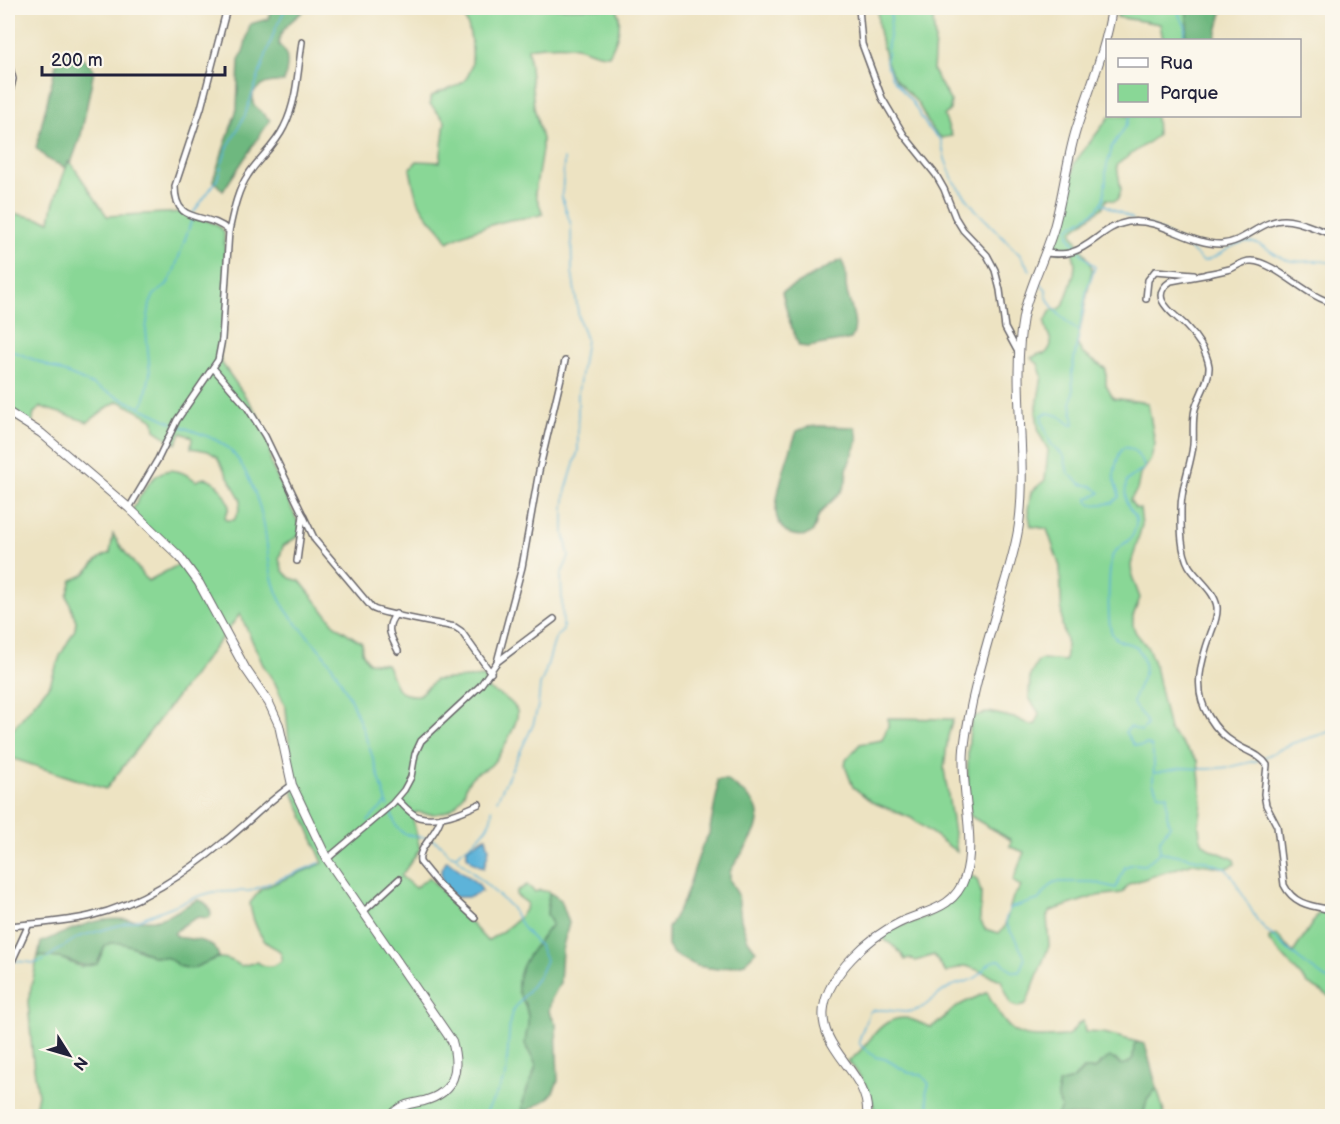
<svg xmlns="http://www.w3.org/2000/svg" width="1340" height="1124" viewBox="0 0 1340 1124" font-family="'Balsamiq Sans',sans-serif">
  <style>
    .green { fill: #89d796; stroke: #567c68; stroke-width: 1.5 }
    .forest { fill: #6eb87f; stroke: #486d5d; stroke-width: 1.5 }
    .water { fill: #5db3d9; stroke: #406a8a; stroke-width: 1.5 }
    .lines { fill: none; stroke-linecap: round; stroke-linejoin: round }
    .stream { stroke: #5db3d9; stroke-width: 1.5 }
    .street-casing { stroke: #69666a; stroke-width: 8 }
    .secondary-casing { stroke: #69666a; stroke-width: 10 }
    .street { stroke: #fff; stroke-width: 5 }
    .secondary { stroke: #fff; stroke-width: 8 }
  </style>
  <rect width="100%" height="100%" fill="#fbf7ec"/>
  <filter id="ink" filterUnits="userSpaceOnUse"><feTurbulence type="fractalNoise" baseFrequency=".0167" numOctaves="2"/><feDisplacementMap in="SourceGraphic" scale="12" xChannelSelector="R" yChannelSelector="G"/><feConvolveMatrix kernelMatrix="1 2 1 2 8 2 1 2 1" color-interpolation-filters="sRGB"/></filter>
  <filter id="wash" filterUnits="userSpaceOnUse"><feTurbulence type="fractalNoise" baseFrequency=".008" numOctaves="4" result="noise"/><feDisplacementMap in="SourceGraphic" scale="24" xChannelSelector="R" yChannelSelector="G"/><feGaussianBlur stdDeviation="1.35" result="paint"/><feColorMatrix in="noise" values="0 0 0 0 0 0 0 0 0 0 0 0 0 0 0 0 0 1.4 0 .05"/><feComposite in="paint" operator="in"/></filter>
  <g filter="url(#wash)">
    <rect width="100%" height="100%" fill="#ede3c2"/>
    <g class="green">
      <path d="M466,8H617C623,25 617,40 609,55C597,56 588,49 576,47C561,44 543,46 528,48L534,107L542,139V150L535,193L543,214C532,218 521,218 510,220C489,225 467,231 448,242C443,231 434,225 427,215C416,202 413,185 410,169L417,161L440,162L445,121L430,104V98C438,90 451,90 460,84C481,71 471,28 461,9Z"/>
      <path d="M878,8H932L935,40L933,71L951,102L950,110L944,116L952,136L942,138C928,130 927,117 918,104C912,95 903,88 896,80C885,65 876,26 878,8Z"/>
      <path d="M1116,8H1186L1188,24L1184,40H1163L1160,24L1117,17Z"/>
      <path d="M1110,116H1156L1157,136L1119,163L1117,166L1121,190L1118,199L1114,201L1107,199L1102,208L1074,229L1072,233L1090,262L1092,270L1077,344L1083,354L1106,369V385L1113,398L1148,403L1155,444L1150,461L1140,475L1137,490L1130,500L1135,508L1140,509L1142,525L1131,565L1132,576L1140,598L1133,616V626L1136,633L1148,648L1155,666L1169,730L1198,761L1202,803L1199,825L1200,836L1203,843L1210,849L1234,859L1235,864L1226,868L1193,863L1129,884L1122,893L1096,896L1051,911L1047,916L1049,946L1026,1004L1017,1007L1011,1004L1001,980C994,978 969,965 964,966C958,967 951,971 946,973L934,955L916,961L908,958L905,960C900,949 889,943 879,936L888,931L935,913L969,874L977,879L981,892L980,920L985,929L999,933L1004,928L1013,897L1021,887L1013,881L1024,852L1010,847L1011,840L970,816C967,782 966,751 972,717L989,712L1018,719L1030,725L1036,724L1039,713L1029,698L1030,676L1038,661L1043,659L1065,661L1067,645L1062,625L1060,567L1047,529L1031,526L1028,510L1031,492L1045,480L1048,450L1039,433L1036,412L1042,376L1038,364L1031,358L1039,354H1045C1058,341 1046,337 1045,322L1051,310L1059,309L1063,306C1069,288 1081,267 1071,250L1060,252L1051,249L1060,232L1070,192L1074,163Z"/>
      <path d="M68,162L71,163L107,216L183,212L216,224L224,231L227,303L220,356L221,362L257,413L265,429L269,441L271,464L303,533L283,546L279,559L283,571L290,578L300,581L336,626L362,643V652L368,662L386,664C397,682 392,697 419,695L435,680L485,677L488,689C498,694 513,700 517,711C520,722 499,757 491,765C485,771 477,771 472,777C467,781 466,788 464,793C455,813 437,817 417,812L412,815L420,849L401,876L415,888L429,877L487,941C498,935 527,916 527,903L516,895L517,891L527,885L535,892L540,890L549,892L547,914L552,924L523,966L518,990L526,1007L530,1026L526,1036L528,1050L536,1065C533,1082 520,1096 523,1113L518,1116H33L38,1095L33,1062L28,1001L38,956L60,958L81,967L98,962L105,946C120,935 139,952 154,956C158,957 164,956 168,958C172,960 175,964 179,966C202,976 210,944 241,966L257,962C266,968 274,968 282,960C283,946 270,949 264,940C257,931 251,915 250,903L261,889L323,863L293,792L286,708L275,683L263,665L240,614L106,789L8,757V735L50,684L60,656L75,629L76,621L67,596L72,580C77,578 83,576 86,573C94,564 98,557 110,553L113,534L121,547L148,581L178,565L179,561L177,557L130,514C146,487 160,452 196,481C199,480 202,478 205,478C215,479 230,498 229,508C228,511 226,514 225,517L226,520H234L238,513L241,500L217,457L208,451L191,448L192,437L181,433L176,444L155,430L154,421L151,418L119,401C111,403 97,416 88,422L41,407L34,413L32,426L8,416V227L12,224V213L50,221L53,205Z"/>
      <path d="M888,718L953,719L948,736L944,769L957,852L911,818L872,802L853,787L845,766L846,760L860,744L882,740L888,726Z"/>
      <path d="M1320,911L1332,914V998L1308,984L1269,941V937L1277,935L1293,953Z"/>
      <path d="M987,992C1011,1038 1015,1039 1066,1036C1074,1033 1076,1023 1083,1021L1085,1032L1104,1033L1137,1042L1134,1045L1133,1058L1129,1063L1122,1065L1115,1059L1100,1063C1096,1070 1091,1070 1083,1069L1072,1080L1062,1083L1057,1089L1061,1108L1057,1116H876C873,1095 862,1077 848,1061C868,1051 875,1018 904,1018C913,1018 922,1025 931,1027C941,1022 947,1014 955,1008C965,1001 977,998 987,992Z"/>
      <path d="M1157,1088L1165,1116H1143L1147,1100Z"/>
    </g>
    <g class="forest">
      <path d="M272,8H307C296,18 278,28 279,45C291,54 287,70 284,82C270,81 262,83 253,93V104L270,120L223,191L213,180L237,109L239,61L244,49L250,24L268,19Z"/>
      <path d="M1186,8H1223L1215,40H1184L1188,24Z"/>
      <path d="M74,50C76,52 93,68 94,70L81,135L71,163L68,162L66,168L47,159L36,148L58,56L67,51Z"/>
      <path d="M841,260C849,273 844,279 847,292C850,306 860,325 851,339L808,347L799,346L789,320L782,292Z"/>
      <path d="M819,426L855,427C863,444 850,454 847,470C846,479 847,484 841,492C834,500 825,506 819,515C816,520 816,528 812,532C806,538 797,536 790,534C782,530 776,520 776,511C776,491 790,450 797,431L807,427Z"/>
      <path d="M717,780H727C735,787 750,795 755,805C768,828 739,853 730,872V880L738,895L741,920L748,940L756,951L745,963L717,969L697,966L673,954L668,946V928L684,900L702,846L709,834L717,793Z"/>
      <path d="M549,892L561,900L569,923L562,950L560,983L551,1000L549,1012L556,1024L558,1081L552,1094L546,1100L523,1113C520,1096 533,1083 536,1065L525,1044C526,1029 531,1023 526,1007C524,1001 519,996 518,990C515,966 539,942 552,924L547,914Z"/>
      <path d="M197,900C206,901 210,907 211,915L209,918L198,917L183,925L174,933L178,937C193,940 214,938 219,957L191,969L179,966L168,958L152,956L138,948L121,943H110L105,946L97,964C83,969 76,962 63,959C55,957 46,957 38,956L41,942C60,935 78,925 98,921C118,916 137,922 154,920C171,917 183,907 197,900Z"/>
      <path d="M1137,1042L1145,1044L1157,1088L1147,1100L1143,1116H1057L1061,1108L1058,1099V1084C1062,1082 1068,1082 1072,1080C1081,1075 1081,1065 1093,1070C1100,1067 1102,1060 1110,1057L1122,1065L1128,1063L1133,1058L1134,1045Z"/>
    </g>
    <g class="water">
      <path d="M486,837L489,849L484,868L472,862L467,856V848Z"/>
      <path d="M447,860L479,885L482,891L470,897H455L442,885L441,869Z"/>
    </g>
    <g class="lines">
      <g class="stream">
        <path d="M888,8L891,18L886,62L892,78L912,102L928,128L941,140L945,159L954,182L976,210L1020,255L1030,270"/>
        <path d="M1178,8L1179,15L1186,27L1184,36L1179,40"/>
        <path d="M1103,204L1133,219"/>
        <path d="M193,213L217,180L226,151L245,115L276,27L286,8"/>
        <path d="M1148,225L1185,245L1203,261C1218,259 1229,244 1245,242C1262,240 1273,256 1287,260C1302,264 1317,258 1332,263"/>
        <path d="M1077,248L1070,238L1068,229C1099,207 1106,213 1106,171C1106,161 1112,157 1111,148L1126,126L1130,116"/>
        <path d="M1037,281L1046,289C1044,304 1067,322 1078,331"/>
        <path d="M8,349L80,379L173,423"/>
        <path d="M141,407L144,403L150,374L146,329L150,304L154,295L166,286L173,274L192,219"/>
        <path d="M178,425C203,436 223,437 239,461C251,479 260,504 264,525C268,548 268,571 277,593C288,621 316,640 332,666C359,708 373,758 388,806"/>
        <path d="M1263,758L1293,743L1332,731"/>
        <path d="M1154,773L1182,768L1207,769L1230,767L1259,760"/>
        <path d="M497,800L533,725L538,706L540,685L545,673L555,639L563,630L561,575L569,557L564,533V508L566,490L578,451V393L586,339L579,319L572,272L571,225L562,198L564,159"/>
        <path d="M390,810L396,826L404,834L427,838"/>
        <path d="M368,821L386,803"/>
        <path d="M432,839L443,846L449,854L455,856L511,907L523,928L540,947L546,960L539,976L514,1009L510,1019L506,1076L484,1116"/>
        <path d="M1161,852L1203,860L1225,868L1232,876L1257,920L1266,930L1300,960L1332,983"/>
        <path d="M456,855C471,843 493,831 492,809"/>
        <path d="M8,958L10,959"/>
        <path d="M16,961L34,963L42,961L78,937L140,919L199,896L213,892L250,891L320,863"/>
        <path d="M959,1116L929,1108L926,1093L929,1084L921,1074L909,1073L885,1059L875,1057L861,1046L859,1042L861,1034L870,1011C886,1006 905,1017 921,1008C931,1002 938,994 948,988C957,982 970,983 978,976C986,969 988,960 1000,960L1012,971L1019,972L1025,958C1022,952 1019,946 1016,940C1009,927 1000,924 1011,908L1038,900L1054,882H1093L1116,888L1125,867L1133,864L1145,865L1160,852V840L1170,825L1167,815V795L1158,794L1153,783L1154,763L1152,747L1147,744L1141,746L1134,745L1125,732L1130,727L1141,731L1147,725C1146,715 1136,712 1133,703C1138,677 1154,676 1137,647C1129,642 1119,644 1113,635C1106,625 1108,561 1114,553C1121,544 1133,541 1135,529C1139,514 1131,514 1127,504C1125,500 1125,485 1127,481C1132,475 1141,473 1145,467C1138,458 1137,446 1123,448C1118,454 1112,475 1115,482C1116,489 1119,490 1119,497L1112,503L1092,505L1088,501V498L1099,494L1100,492L1092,486L1081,484L1068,473L1064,456L1051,444L1042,422V415L1048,413L1060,416L1071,425L1074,424L1071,403L1073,392L1072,371L1087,289L1095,267L1080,252"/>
        <path d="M974,1116H988"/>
      </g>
    </g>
  </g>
  <g filter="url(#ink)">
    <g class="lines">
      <defs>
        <g id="street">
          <path d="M859,8L862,44L882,98L904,135L936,175L944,189L955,217L963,230L987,255L995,270L1000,290L1005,328L1018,352"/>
          <path d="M8,60L13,79L8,100"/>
          <path d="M229,231C233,213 237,191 248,175C259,158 275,146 284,127C297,102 298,69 302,42"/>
          <path d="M1045,253C1054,254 1063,255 1072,252C1093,246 1104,226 1128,222C1160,217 1189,245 1221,244C1245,243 1261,220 1284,220C1300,220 1317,230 1332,234"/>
          <path d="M1206,274C1214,273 1222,271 1230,269C1237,266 1244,260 1252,261C1275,262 1311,300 1332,302"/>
          <path d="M1209,274L1171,281C1146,298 1175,314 1186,326C1196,336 1207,352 1209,366C1210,380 1199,395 1195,409C1192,421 1194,433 1193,445C1191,466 1181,486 1181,508C1181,525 1180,550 1189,566C1197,579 1215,591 1217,607C1218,616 1214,625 1211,633C1201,661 1192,690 1209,717C1215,727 1224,737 1234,743C1245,751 1260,754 1267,765L1264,794L1266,805L1277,826L1284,885C1294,905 1312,906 1332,910"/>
          <path d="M1146,299L1148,280L1155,271L1194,274"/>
          <path d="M214,369L247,407L265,436L315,540L372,608C380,614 441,624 455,627L461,631L491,673"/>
          <path d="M129,508L158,459L177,420L218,360L222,339L229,231C207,210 175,228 175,186L201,108L227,8"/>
          <path d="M297,561L303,515"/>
          <path d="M396,614C384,628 391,636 398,651"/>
          <path d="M497,662L554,619"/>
          <path d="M397,799C403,805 411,815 419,817C439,822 462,812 479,804"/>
          <path d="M441,817C438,834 417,847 420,862L438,884L475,918"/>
          <path d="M327,859L392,804L404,790L411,777L415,754L421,741L480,686L497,662L522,567L539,471L565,361"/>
          <path d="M363,912L399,879"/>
          <path d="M8,926C34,924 63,922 90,916C141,904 185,874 225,841C248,823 267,802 292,785"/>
          <path d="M8,970L29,924"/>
        </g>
        <g id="secondary">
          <path d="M8,412L41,433L129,508L180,557L199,583L245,668L269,703L279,725L292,785L327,859L452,1041C460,1069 456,1092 424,1101C410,1104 401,1104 391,1116"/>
          <path d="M867,1116C871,1073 817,1051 824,1007C829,974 869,937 899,923C926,910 954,910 965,877C977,840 960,789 964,749C970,697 987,645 1001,595C1008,572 1016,548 1019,524C1028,456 1011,386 1023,317C1029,287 1044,260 1053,231C1063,198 1066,163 1076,130C1089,89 1106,50 1112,8"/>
        </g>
      </defs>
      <use href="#street" class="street-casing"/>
      <use href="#secondary" class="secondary-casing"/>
      <use href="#street" class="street"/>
      <use href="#secondary" class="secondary"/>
    </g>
  </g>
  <rect width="1340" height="1124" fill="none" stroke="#fbf7ec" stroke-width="30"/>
  <rect x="1106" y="39" width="195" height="78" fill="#fbf7ec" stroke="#a4a2a5" stroke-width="1.5"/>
  <rect x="1118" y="58" width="30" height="9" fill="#ffffff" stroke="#a4a2a5" stroke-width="1.5"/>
  <text x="1160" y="69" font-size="18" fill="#22223b">Rua</text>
  <rect x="1118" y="84" width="30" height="18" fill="#89d796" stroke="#a4a2a5" stroke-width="1.5"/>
  <text x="1160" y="99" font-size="18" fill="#22223b">Parque</text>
  <g transform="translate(69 1055) rotate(127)" stroke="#fbf7ec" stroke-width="4.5" paint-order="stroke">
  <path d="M0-4.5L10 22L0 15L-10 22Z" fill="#22223b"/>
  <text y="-9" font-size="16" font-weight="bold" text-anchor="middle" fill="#22223b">N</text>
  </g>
  <path d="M42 66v9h183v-9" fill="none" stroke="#22223b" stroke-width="3"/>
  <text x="51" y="66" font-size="18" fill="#22223b" stroke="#fbf7ec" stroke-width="4.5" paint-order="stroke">200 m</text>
</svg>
